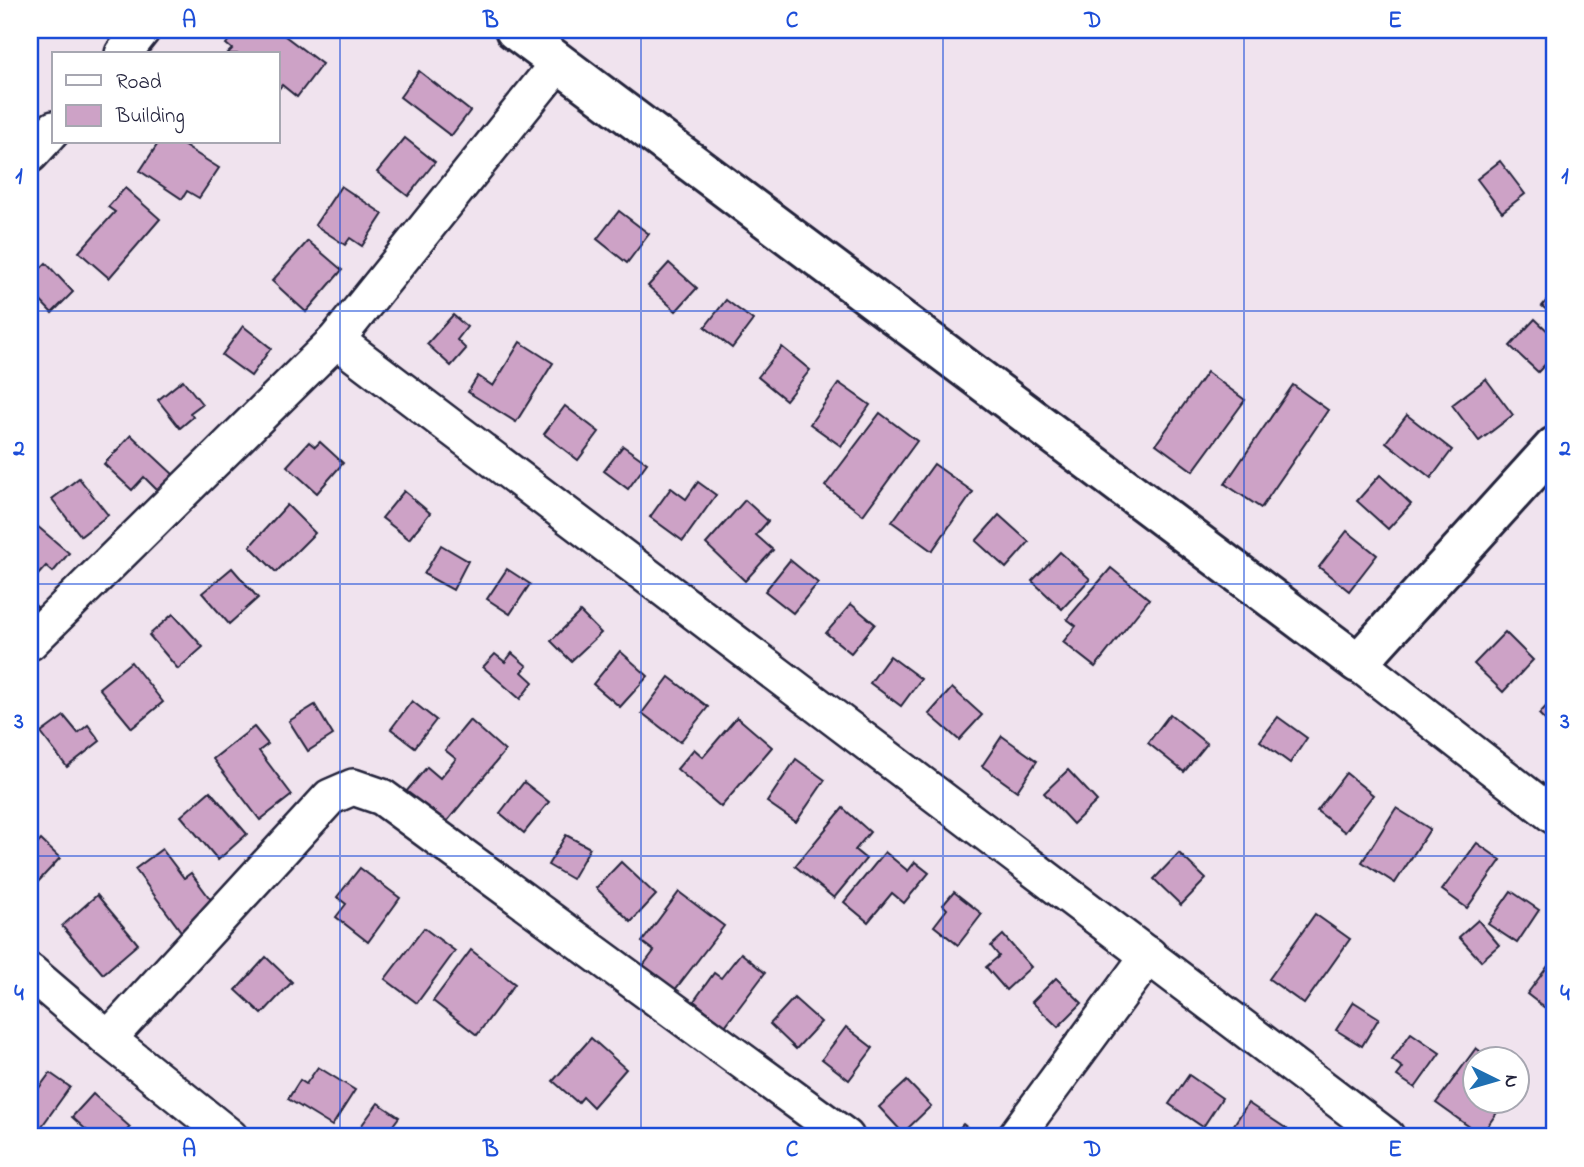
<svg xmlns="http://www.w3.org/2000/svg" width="1584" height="1167" viewBox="0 0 1584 1167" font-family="'Indie Flower',sans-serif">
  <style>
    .building { fill: #cda2c6; stroke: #22223b; stroke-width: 2 }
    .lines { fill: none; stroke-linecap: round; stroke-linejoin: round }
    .minor-casing { stroke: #22223b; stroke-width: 40 }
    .tertiary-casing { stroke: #22223b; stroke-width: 44 }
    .minor { stroke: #fff; stroke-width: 35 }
    .tertiary { stroke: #fff; stroke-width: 38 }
    .grid { fill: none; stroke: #1d4ed8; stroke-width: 2; stroke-opacity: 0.55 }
    .neatline { fill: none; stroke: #1d4ed8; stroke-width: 2.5 }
    .grid-label { font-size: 23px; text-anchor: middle; font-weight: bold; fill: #1d4ed8 }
  </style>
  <rect width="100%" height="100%" fill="#f0e3ee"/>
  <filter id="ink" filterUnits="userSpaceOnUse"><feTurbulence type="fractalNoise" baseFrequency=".0143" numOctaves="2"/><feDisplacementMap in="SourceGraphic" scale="14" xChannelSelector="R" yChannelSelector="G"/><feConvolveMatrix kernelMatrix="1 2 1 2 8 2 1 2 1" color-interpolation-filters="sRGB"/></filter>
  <g filter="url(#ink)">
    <g class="building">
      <path d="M237,30H277L322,64L297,97L282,85L278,90V54H227L232,49L226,44Z"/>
      <path d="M419,71L470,111L451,136L400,97Z"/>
      <path d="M405,138L435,162L408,196L377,172Z"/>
      <path d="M159,142H178L219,168L199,198L187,191L182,199L140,171Z"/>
      <path d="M1500,161L1525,194L1502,212L1477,179Z"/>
      <path d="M341,186L383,214L362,246L350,238L345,245L315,225Z"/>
      <path d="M125,188L160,219L109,278L79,252L115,212L108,207Z"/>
      <path d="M619,211L649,234L627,263L597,239Z"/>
      <path d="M308,241L342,270L306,312L272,281Z"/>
      <path d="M46,263L73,292L52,313L30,290V279Z"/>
      <path d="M669,263L697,288L676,311L648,286Z"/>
      <path d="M1554,291V316L1542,306Z"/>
      <path d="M726,300L753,320L732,348L705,327Z"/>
      <path d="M453,315L467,327L457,340L466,349L451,366L427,344Z"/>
      <path d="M1535,319L1554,337V355L1538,372L1510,346Z"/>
      <path d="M243,326L271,348L251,376L222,355Z"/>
      <path d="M520,342L553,363L516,422L468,392L478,376L493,386Z"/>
      <path d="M782,347L810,370L786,400L758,377Z"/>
      <path d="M1207,372L1245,400L1193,471L1156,444Z"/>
      <path d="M1486,379L1513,415L1479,441L1452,405Z"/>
      <path d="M183,380L202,404L190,413L193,417L180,428L158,400Z"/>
      <path d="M839,383L870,405L841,446L810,424Z"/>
      <path d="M1293,385L1328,410L1261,508L1225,484Z"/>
      <path d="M565,406L599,432L578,460L544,434Z"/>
      <path d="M880,413L917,441L863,515L825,486Z"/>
      <path d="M1407,415L1452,450L1431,478L1386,442Z"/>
      <path d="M131,435L175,476L159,492L144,477L132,490L104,464Z"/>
      <path d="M309,442L315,447L320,442L343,463L317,493L287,466Z"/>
      <path d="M623,446L647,463L628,489L604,471Z"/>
      <path d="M934,464L973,492L932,551L892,522Z"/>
      <path d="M1380,475L1411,504L1388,529L1357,501Z"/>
      <path d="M79,478L108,515L81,536L52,499Z"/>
      <path d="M698,482L716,495L683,541L650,517L671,488L686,499Z"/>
      <path d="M404,491L430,513L409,539L382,518Z"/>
      <path d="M745,500L768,521L756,535L773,550L745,581L706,544Z"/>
      <path d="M287,505L315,533L276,572L250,546Z"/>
      <path d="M999,515L1029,542L1006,568L976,541Z"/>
      <path d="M30,520L69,553L53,572L46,566L36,577L30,572Z"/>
      <path d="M1347,531L1377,555L1349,591L1319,567Z"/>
      <path d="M441,545L468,561L453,590L424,574Z"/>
      <path d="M1060,552L1090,579L1062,609L1032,581Z"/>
      <path d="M790,560L818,583L793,613L765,591Z"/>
      <path d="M232,568L258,598L229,624L202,593Z"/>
      <path d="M1111,568L1149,599L1095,667L1063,642L1076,626L1067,619Z"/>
      <path d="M507,569L530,584L510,614L487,599Z"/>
      <path d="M30,600L39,609L30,619Z"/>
      <path d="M851,604L875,624L851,653L826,633Z"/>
      <path d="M580,612L601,633L571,661L551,641Z"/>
      <path d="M173,614L203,647L178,669L149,635Z"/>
      <path d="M1505,632L1533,660L1503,692L1474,664Z"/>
      <path d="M620,651L648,676L620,707L593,684Z"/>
      <path d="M512,653L527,666L522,672L533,682L520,699L483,667L495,654L505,662Z"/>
      <path d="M890,656L921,679L901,706L870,683Z"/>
      <path d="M131,662L163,702L132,728L99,688Z"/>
      <path d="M669,677L708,707L680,742L642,713Z"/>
      <path d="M952,688L982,715L959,740L929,714Z"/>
      <path d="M1554,698V729L1539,714Z"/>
      <path d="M412,701L436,720L415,747L391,729Z"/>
      <path d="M315,705L333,735L308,751L289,721Z"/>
      <path d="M1170,714L1207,744L1184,772L1148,743Z"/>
      <path d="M64,716L78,733L88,725L100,741L67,767L41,733Z"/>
      <path d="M737,717L772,747L721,807L677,769L694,749L703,757Z"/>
      <path d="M1278,717L1307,738L1290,763L1260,741Z"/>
      <path d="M470,720L505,751L444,825L405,793L427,767L440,778L456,759L445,750Z"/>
      <path d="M254,727L268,744L259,751L292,795L260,820L213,759Z"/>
      <path d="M1002,736L1037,761L1017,791L982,766Z"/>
      <path d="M796,759L825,780L796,822L767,802Z"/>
      <path d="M1068,770L1097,801L1073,824L1044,793Z"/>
      <path d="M1346,773L1373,795L1345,832L1317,811Z"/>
      <path d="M524,782L549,802L524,833L500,813Z"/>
      <path d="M210,791L247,834L218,860L181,816Z"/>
      <path d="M843,808L870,832L855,850L866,859L834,898L795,866Z"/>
      <path d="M1396,808L1430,829L1395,883L1362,862Z"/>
      <path d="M566,835L590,848L572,879L548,865Z"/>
      <path d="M41,840L60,858L36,884L30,878V852Z"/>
      <path d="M1477,843L1501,860L1467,908L1442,890Z"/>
      <path d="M162,849L184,878L191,873L217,908L183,934L135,869Z"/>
      <path d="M885,852L908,871L915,862L929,873L904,903L892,893L868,922L844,902Z"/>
      <path d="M1179,853L1206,879L1181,905L1154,879Z"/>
      <path d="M621,862L656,895L631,922L596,888Z"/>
      <path d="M360,868L400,898L368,942L336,917L346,904L337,897Z"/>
      <path d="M1511,891L1539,910L1517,943L1488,924Z"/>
      <path d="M679,892L724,926L674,991L642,967L654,951L642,942Z"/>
      <path d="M954,892L982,914L958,945L934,926L947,909L943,905Z"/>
      <path d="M97,895L138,944L103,974L62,926Z"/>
      <path d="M1315,914L1350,939L1304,1004L1269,979Z"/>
      <path d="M1478,920L1499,945L1481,961L1459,937Z"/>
      <path d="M424,928L455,951L417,1003L385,979Z"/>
      <path d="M1003,935L1031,967L1006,990L986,967L999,956L991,946Z"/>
      <path d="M471,950L515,984L477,1035L433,1001Z"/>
      <path d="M741,953L765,973L725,1026L694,1001L714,973L721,978Z"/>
      <path d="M266,957L292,982L262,1014L236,990Z"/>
      <path d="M1554,958V1015L1527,994Z"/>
      <path d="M1056,978L1082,1003L1058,1027L1032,1002Z"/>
      <path d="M794,998L821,1022L796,1049L770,1024Z"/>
      <path d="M1354,1002L1379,1018L1362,1046L1336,1030Z"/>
      <path d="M846,1027L873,1048L849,1080L822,1059Z"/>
      <path d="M1411,1033L1440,1053L1415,1088L1397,1076L1403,1068L1392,1060Z"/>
      <path d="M591,1038L626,1069L593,1107L583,1097L578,1103L553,1081Z"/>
      <path d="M1476,1048L1489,1058H1476V1100H1506L1481,1135L1436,1103Z"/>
      <path d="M318,1067L355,1090L332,1126L288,1099L300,1080L306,1084Z"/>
      <path d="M50,1073L70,1087L34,1137H30V1093L33,1096Z"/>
      <path d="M1189,1075L1222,1098L1203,1127L1169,1104Z"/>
      <path d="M907,1081L931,1106L903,1133L879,1107Z"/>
      <path d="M93,1094L130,1127L121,1137H94L72,1117Z"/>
      <path d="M378,1103L399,1117L384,1137H362L356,1133Z"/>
      <path d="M1248,1103L1287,1129L1281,1137H1226Z"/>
      <path d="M963,1124L978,1136L984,1129L992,1137H951Z"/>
    </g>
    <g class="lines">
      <defs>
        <g id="minor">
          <path d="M123,54L142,30"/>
          <path d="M30,155L54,129"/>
          <path d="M336,340L1387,1137"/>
          <path d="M30,642L336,340L559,62"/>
          <path d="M1358,663L1554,816"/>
          <path d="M30,972L108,1039L330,797L353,787L382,797L846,1137"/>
          <path d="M108,1039L230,1137"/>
          <path d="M1015,1137L1149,955"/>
        </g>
        <path id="tertiary" d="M515,30L1358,663L1554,447"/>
      </defs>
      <use href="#minor" class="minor-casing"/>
      <use href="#tertiary" class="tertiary-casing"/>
      <use href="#minor" class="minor"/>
      <use href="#tertiary" class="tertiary"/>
    </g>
  </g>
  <path class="grid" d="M340,30V1137M641,30V1137M943,30V1137M1244,30V1137M30,311H1554M30,584H1554M30,856H1554"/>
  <rect width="1584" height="1167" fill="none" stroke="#fff" stroke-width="77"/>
  <rect x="52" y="52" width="228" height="91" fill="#ffffff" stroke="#a7a7b1" stroke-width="2"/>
  <rect x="66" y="75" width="35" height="10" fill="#ffffff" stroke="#a7a7b1" stroke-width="2"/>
  <text x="116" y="88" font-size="21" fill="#22223b">Road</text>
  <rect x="66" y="105" width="35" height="21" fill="#cda2c6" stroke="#a7a7b1" stroke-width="2"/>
  <text x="116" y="122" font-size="21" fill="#22223b">Building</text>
  <g transform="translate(1496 1080) rotate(95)"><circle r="33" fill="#ffffff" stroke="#a7a7b1" stroke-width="2"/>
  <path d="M0-5L12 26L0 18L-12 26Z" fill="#1f6fb2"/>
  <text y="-10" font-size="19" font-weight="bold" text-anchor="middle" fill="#22223b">N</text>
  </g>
  <rect x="38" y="38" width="1508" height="1090" class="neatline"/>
  <g class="grid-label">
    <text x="189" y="27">A</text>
    <text x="491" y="27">B</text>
    <text x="792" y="27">C</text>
    <text x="1093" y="27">D</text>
    <text x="1395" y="27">E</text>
    <text x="19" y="183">1</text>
    <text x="1565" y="183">1</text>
    <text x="19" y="455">2</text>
    <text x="1565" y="455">2</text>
    <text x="19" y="728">3</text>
    <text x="1565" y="728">3</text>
    <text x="19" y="1000">4</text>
    <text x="1565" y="1000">4</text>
    <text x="189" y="1156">A</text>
    <text x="491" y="1156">B</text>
    <text x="792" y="1156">C</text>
    <text x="1093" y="1156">D</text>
    <text x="1395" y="1156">E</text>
  </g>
</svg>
